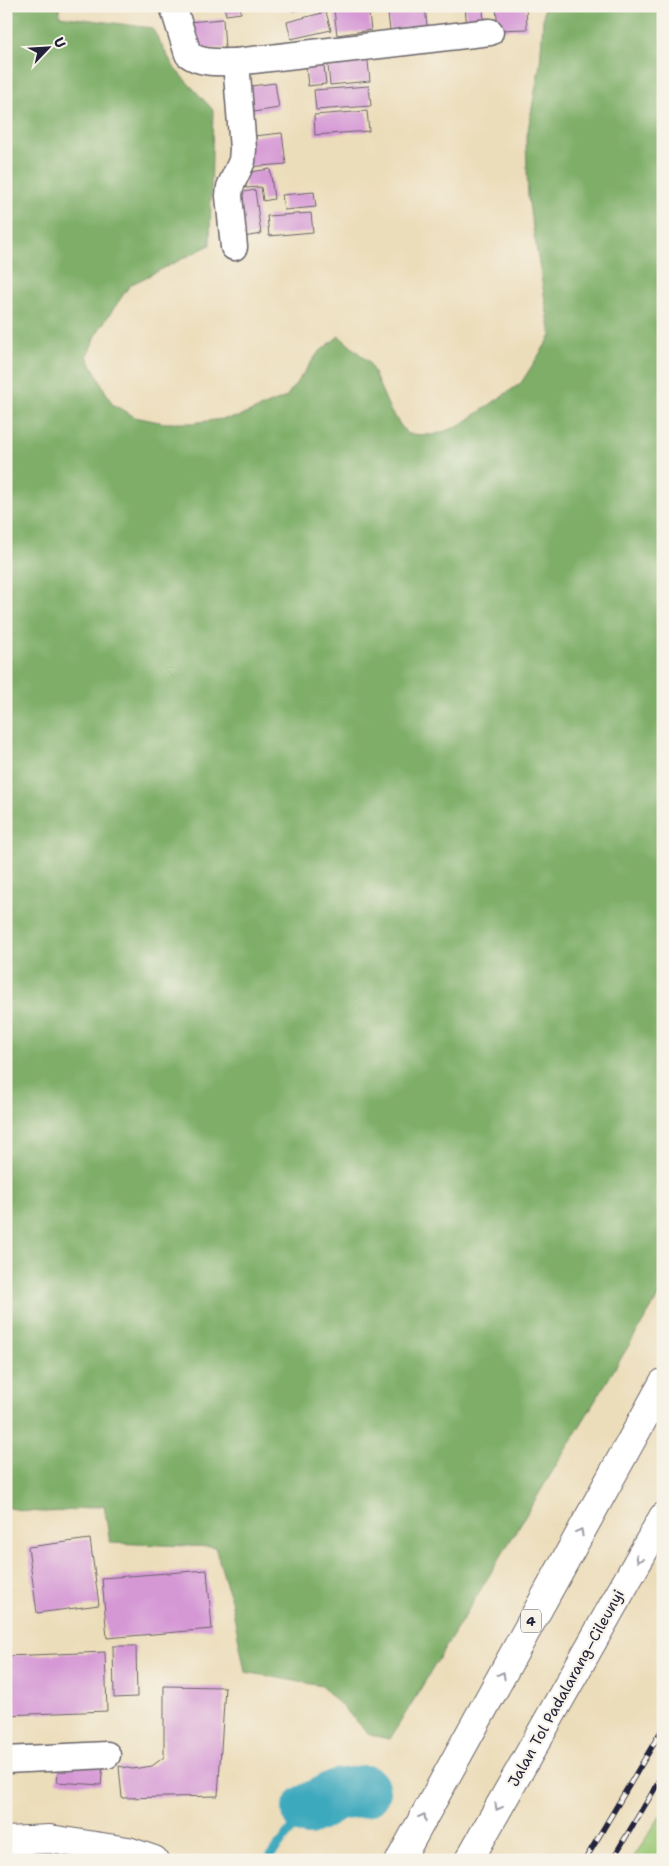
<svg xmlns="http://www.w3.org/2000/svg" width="669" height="1866" viewBox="0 0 669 1866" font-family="'Shantell Sans',sans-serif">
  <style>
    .green { fill: #9dca78; stroke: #60765a }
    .forest { fill: #7eae68; stroke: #506852 }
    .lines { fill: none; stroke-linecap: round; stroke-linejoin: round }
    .stream { stroke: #3ea9bd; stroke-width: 9 }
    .river { stroke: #3ea9bd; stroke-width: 52 }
    .building { fill: #d598d5 }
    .minor-casing { stroke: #696367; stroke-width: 29 }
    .tertiary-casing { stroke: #696367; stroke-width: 30 }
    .motorway-casing { stroke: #696367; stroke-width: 30 }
    .minor { stroke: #fff; stroke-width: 26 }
    .tertiary { stroke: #fff; stroke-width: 28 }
    .motorway { stroke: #fff; stroke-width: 28 }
    .rail-casing { stroke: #22223b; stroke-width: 5.5 }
    .rail { stroke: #f7f3e8; stroke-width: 4; stroke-dasharray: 11; stroke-linecap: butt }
    .oneway { stroke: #9c9ca7 }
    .labels { text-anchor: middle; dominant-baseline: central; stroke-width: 4.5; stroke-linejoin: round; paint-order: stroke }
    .shield { fill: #f7f3e8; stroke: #62616f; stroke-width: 1 }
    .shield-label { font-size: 14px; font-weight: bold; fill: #22223b }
    .street-label { font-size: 15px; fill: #22223b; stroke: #f7f3e8 }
  </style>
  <rect width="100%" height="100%" fill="#f7f3e8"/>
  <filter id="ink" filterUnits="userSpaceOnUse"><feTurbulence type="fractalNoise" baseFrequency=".02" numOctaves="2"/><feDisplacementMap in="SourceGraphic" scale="10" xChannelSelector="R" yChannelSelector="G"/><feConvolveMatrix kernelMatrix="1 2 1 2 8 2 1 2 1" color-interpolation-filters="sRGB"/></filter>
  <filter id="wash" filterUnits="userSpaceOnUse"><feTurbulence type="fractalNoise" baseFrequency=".0096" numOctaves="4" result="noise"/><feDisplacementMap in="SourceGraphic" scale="20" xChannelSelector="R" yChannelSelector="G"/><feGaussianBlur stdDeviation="1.12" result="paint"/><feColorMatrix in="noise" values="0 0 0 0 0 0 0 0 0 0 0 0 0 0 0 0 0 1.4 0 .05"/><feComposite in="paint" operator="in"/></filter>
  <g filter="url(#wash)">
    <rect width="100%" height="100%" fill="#ecddba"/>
    <path class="green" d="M663,1812V1860H632Z"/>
    <path class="forest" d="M6,6H59L60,16L152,28L175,69L213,110L210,245L130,285L98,331L87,356L112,404L135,417L164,423H192L238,417L286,397L318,353L339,336L369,362L391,412L407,434L433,435L459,426L521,383L551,336L528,198L526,141L540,64L544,6H663V1289L390,1739L370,1735L322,1686L245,1672L231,1600L215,1547L110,1543L104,1505C66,1511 44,1516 6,1507Z"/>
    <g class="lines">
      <path class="stream" d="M269,1860L274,1851L308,1810"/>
      <path class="river" d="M308,1810L337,1795L364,1791"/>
    </g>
    <g id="blocks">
      <g class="building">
        <path d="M224,6H240L241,13L226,15Z"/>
        <path d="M291,6H309V7L293,11Z"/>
        <path d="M359,6H368L371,30L337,35L334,10Z"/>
        <path d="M387,6H425L427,26L390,30Z"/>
        <path d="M465,6H483L484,28L467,29Z"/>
        <path d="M496,6H526L527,29L498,30Z"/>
        <path d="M326,12L331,30L291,39L287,22Z"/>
        <path d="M223,19L225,48L190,50L188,22Z"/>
        <path d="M367,52L370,81L330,85L327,56Z"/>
        <path d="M323,57L326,84L308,86L305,59Z"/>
        <path d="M275,83L279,108L247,113L243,87Z"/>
        <path d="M369,86L371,106L316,110L314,90Z"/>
        <path d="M367,111L369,131L315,135L314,115Z"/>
        <path d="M282,133L286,164L248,167L245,137Z"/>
        <path d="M270,169L274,199L263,201L261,187L246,188L244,173Z"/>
        <path d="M255,190L261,234L238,238L231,194Z"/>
        <path d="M314,192L316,207L284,210L282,195Z"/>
        <path d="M311,213L313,232L269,236L267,216Z"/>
        <path d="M90,1539L99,1605L37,1613L28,1547Z"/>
        <path d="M207,1570L212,1629L107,1638L102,1578Z"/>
        <path d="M113,1646H136L137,1697L114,1698Z"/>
        <path d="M105,1652L107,1711L6,1715V1656Z"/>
        <path d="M164,1686L225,1687L218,1796L122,1798L119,1766L132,1769L152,1766L164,1757Z"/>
        <path d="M59,1763L103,1765L101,1785L57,1782Z"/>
      </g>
    </g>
  </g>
  <g filter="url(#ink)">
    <use href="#blocks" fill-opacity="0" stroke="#696367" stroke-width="1"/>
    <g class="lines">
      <defs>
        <g id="minor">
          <path d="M173,6L188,54C201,64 220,62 236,62L243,149L242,161L230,187L229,196L234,247"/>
          <path d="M236,62L490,32"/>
          <path d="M6,1760L107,1755"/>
        </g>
        <path id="tertiary" d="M6,1841L50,1839L128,1851L154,1860"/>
        <g id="motorway">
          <path d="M400,1860L663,1383"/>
          <path d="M469,1860L663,1517"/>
        </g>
      </defs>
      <use href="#minor" class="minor-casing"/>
      <use href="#tertiary" class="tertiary-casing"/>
      <use href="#motorway" class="motorway-casing"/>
      <use href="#minor" class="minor"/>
      <use href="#tertiary" class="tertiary"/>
      <use href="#motorway" class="motorway"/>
      <defs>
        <g id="rail">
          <path d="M585,1860L663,1728"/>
          <path d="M612,1860L663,1775"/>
        </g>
      </defs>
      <use href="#rail" class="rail-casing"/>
      <use href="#rail" class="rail"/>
    </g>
    <defs><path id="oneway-chevron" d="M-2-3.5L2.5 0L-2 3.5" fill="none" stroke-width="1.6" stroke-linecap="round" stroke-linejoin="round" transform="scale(1.25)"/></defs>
    <g class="oneway">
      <use href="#oneway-chevron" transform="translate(580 1532) rotate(-61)"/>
      <use href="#oneway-chevron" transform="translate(639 1559) rotate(119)"/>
      <use href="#oneway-chevron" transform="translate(502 1675) rotate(-61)"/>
      <use href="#oneway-chevron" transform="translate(498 1807) rotate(119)"/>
      <use href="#oneway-chevron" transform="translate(423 1817) rotate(-61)"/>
    </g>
  </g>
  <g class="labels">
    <rect class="shield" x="521" y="1609.5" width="20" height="23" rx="4"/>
    <g class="shield-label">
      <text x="531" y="1621">4</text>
    </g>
    <g class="street-label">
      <text transform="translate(566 1688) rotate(-61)">Jalan Tol Padalarang–Cileunyi</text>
    </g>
  </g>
  <rect width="669" height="1866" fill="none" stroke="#f7f3e8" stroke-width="25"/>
  <g transform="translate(48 48) rotate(65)" stroke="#f7f3e8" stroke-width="4" paint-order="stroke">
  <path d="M0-4L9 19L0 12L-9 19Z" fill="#22223b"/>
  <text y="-8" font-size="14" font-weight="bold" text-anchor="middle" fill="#22223b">U</text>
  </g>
</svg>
